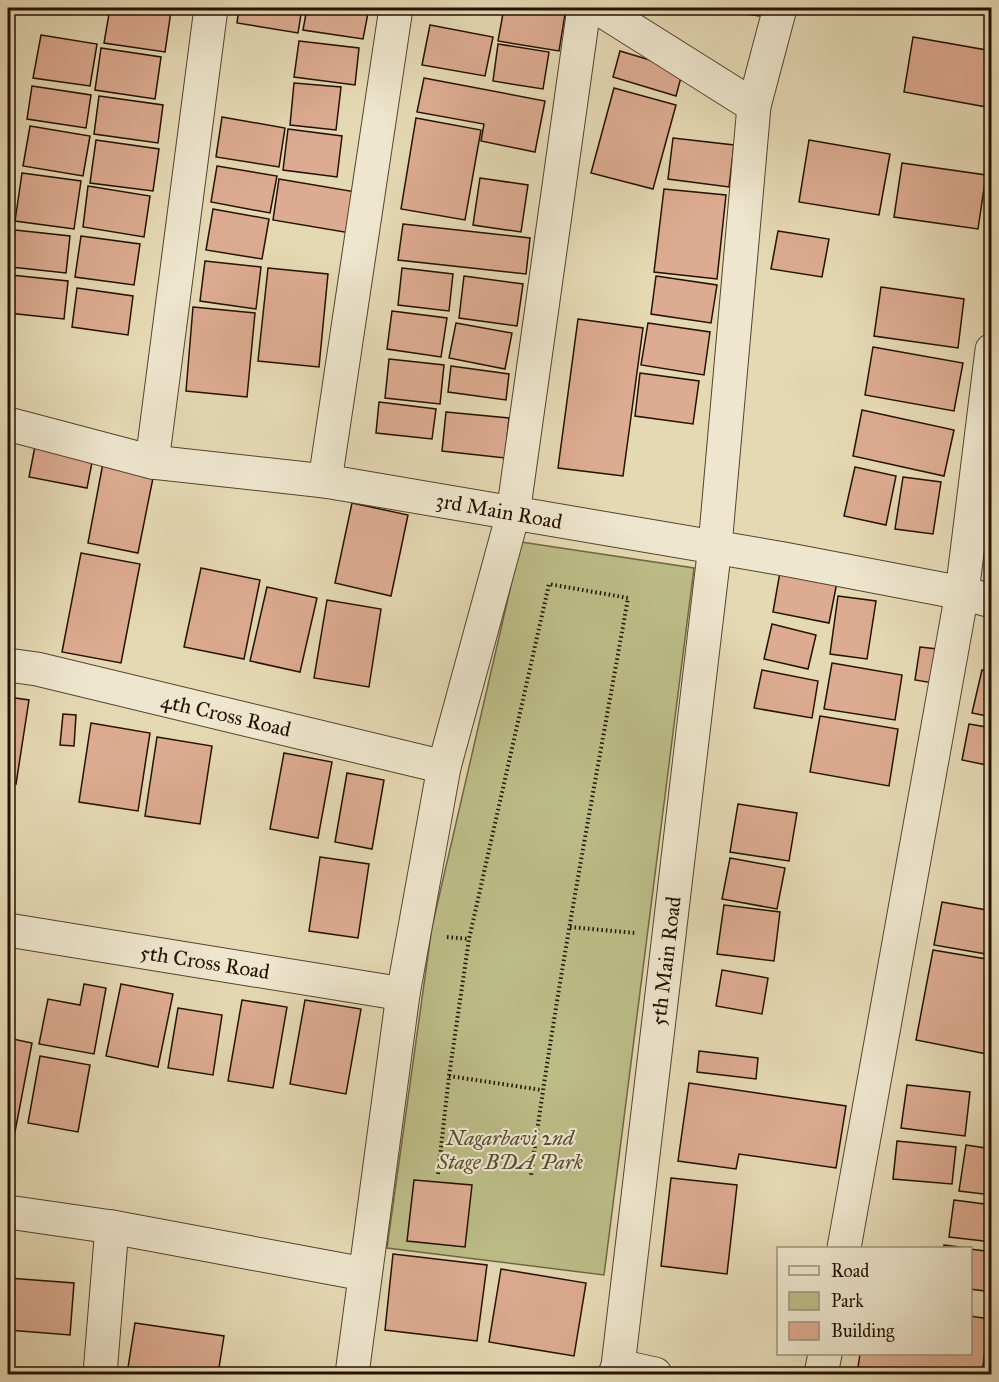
<svg xmlns="http://www.w3.org/2000/svg" width="999" height="1382" viewBox="0 0 999 1382" font-family="'IM FELL Great Primer',serif">
  <style>
    .green { fill: #bcbd87; stroke: #706744; stroke-width: 1.5 }
    .building { fill: #ddab91; stroke: #241101; stroke-width: 1.5 }
    .lines { fill: none; stroke-linecap: round; stroke-linejoin: round }
    .minor-casing { stroke: #54432e; stroke-width: 35 }
    .path { stroke: #241101; stroke-width: 4; stroke-dasharray: 1.5 3; stroke-linecap: butt }
    .minor { stroke: #eee6ce; stroke-width: 33 }
    .labels { text-anchor: middle; dominant-baseline: central; stroke-width: 4.5; stroke-linejoin: round; paint-order: stroke }
    .street-label { font-size: 21px; fill: #241101; stroke: #eee6ce }
    .park-label { font-size: 21px; font-style: italic; fill: #594d30; stroke: #eee6ce }
  </style>
  <rect width="100%" height="100%" fill="#e5d9b4"/>
  <filter id="stains"><feTurbulence type="fractalNoise" baseFrequency=".00333" numOctaves="4"/><feColorMatrix values="0 0 0 0 .2 0 0 0 0 .09 0 0 0 0 .02 0 0 0 .5 -.17"/></filter>
  <radialGradient id="worn" r=".72"><stop offset=".6" stop-color="#630" stop-opacity="0"/><stop offset="1" stop-color="#630" stop-opacity=".3"/></radialGradient>
  <path class="green" d="M521,542L694,568L604,1275L387,1248L432,927Z"/>
  <g class="building">
    <path d="M110,8H152L171,11L165,52L104,43Z"/>
    <path d="M239,8H302L298,33L237,23Z"/>
    <path d="M307,8H369L363,39L303,30Z"/>
    <path d="M504,8H566L559,51L498,41Z"/>
    <path d="M706,8H760L759,16Z"/>
    <path d="M430,25L493,37L485,76L422,65Z"/>
    <path d="M41,35L97,44L90,86L33,78Z"/>
    <path d="M913,37L992,51V108L904,92Z"/>
    <path d="M299,41L359,48L355,85L294,77Z"/>
    <path d="M498,44L549,52L543,89L493,81Z"/>
    <path d="M101,48L161,57L155,99L95,90Z"/>
    <path d="M620,51L683,70L676,96L613,77Z"/>
    <path d="M424,78L545,101L535,152L481,141L484,124L417,112Z"/>
    <path d="M294,83L341,87L336,130L290,125Z"/>
    <path d="M32,86L91,95L86,128L27,119Z"/>
    <path d="M614,88L676,105L653,189L591,173Z"/>
    <path d="M99,96L163,105L158,143L94,134Z"/>
    <path d="M222,117L285,128L279,167L216,157Z"/>
    <path d="M416,118L481,130L465,220L401,209Z"/>
    <path d="M30,126L90,136L83,176L23,166Z"/>
    <path d="M288,129L342,136L337,177L283,170Z"/>
    <path d="M673,138L734,145L729,187L668,179Z"/>
    <path d="M96,140L159,149L153,191L90,183Z"/>
    <path d="M809,140L890,154L879,215L799,202Z"/>
    <path d="M902,163L986,175L978,229L894,217Z"/>
    <path d="M217,166L277,176L270,213L211,202Z"/>
    <path d="M22,173L81,181L74,229L15,221Z"/>
    <path d="M480,178L528,185L521,232L473,225Z"/>
    <path d="M279,179L356,192L350,233L273,220Z"/>
    <path d="M88,186L150,196L144,237L83,227Z"/>
    <path d="M664,189L726,195L717,279L654,272Z"/>
    <path d="M213,209L269,219L262,259L206,250Z"/>
    <path d="M403,224L530,238L526,274L398,260Z"/>
    <path d="M15,230L70,236L66,273L11,267Z"/>
    <path d="M778,231L829,239L822,277L771,269Z"/>
    <path d="M81,236L140,244L134,285L75,277Z"/>
    <path d="M205,261L261,267L256,309L200,301Z"/>
    <path d="M268,268L328,274L319,367L258,361Z"/>
    <path d="M402,268L453,274L449,311L398,305Z"/>
    <path d="M11,275L68,281L64,319L8,313Z"/>
    <path d="M464,276L523,284L517,326L459,318Z"/>
    <path d="M656,276L717,285L711,323L651,314Z"/>
    <path d="M881,287L964,299L958,348L874,336Z"/>
    <path d="M77,288L133,296L128,335L72,327Z"/>
    <path d="M193,307L255,313L247,397L186,391Z"/>
    <path d="M392,311L447,318L441,357L387,349Z"/>
    <path d="M578,319L643,328L623,476L558,468Z"/>
    <path d="M456,323L512,333L505,369L449,358Z"/>
    <path d="M648,323L710,332L704,375L641,365Z"/>
    <path d="M873,347L963,363L954,411L865,395Z"/>
    <path d="M389,359L444,365L440,404L385,398Z"/>
    <path d="M451,366L509,374L506,400L448,392Z"/>
    <path d="M640,373L699,381L693,424L635,416Z"/>
    <path d="M379,402L436,409L432,439L376,433Z"/>
    <path d="M862,410L954,430L944,476L853,456Z"/>
    <path d="M446,412L509,418L505,458L442,451Z"/>
    <path d="M36,441L94,452L87,488L29,477Z"/>
    <path d="M103,463L154,473L138,553L88,543Z"/>
    <path d="M855,467L896,476L886,525L844,516Z"/>
    <path d="M903,477L941,482L933,534L895,529Z"/>
    <path d="M352,503L408,515L391,596L335,583Z"/>
    <path d="M81,553L140,564L121,663L62,652Z"/>
    <path d="M201,568L260,580L244,659L184,647Z"/>
    <path d="M780,572L837,582L829,623L773,612Z"/>
    <path d="M267,587L317,598L300,672L250,661Z"/>
    <path d="M838,596L876,601L867,659L830,654Z"/>
    <path d="M327,600L381,609L369,687L314,678Z"/>
    <path d="M772,624L816,635L808,669L764,659Z"/>
    <path d="M920,647L937,649L933,683L915,680Z"/>
    <path d="M832,663L902,675L895,720L824,709Z"/>
    <path d="M762,670L818,681L812,718L754,708Z"/>
    <path d="M982,670L992,672V717L972,713Z"/>
    <path d="M8,697L29,700L16,784L8,782Z"/>
    <path d="M63,714L76,715L74,746L60,745Z"/>
    <path d="M820,716L898,729L889,786L810,772Z"/>
    <path d="M91,723L150,733L138,811L79,802Z"/>
    <path d="M969,724L992,728V766L962,760Z"/>
    <path d="M157,737L212,746L200,824L145,816Z"/>
    <path d="M284,753L332,762L318,838L270,829Z"/>
    <path d="M347,773L384,780L372,849L335,842Z"/>
    <path d="M738,804L797,813L789,861L730,852Z"/>
    <path d="M320,857L369,864L358,938L309,931Z"/>
    <path d="M730,858L785,868L777,909L722,899Z"/>
    <path d="M942,902L992,911V955L934,945Z"/>
    <path d="M724,905L780,912L774,961L717,954Z"/>
    <path d="M933,950L992,960V1055L916,1040Z"/>
    <path d="M722,970L768,978L762,1014L716,1006Z"/>
    <path d="M84,984L106,988L94,1054L39,1044L48,999L80,1005Z"/>
    <path d="M121,984L173,994L158,1067L106,1056Z"/>
    <path d="M242,1000L287,1007L273,1088L228,1081Z"/>
    <path d="M305,1000L361,1009L346,1094L290,1084Z"/>
    <path d="M178,1008L222,1015L213,1075L168,1068Z"/>
    <path d="M8,1038L32,1043L14,1137L8,1136Z"/>
    <path d="M699,1051L758,1058L756,1079L697,1072Z"/>
    <path d="M40,1056L90,1065L78,1132L28,1123Z"/>
    <path d="M689,1083L846,1106L836,1168L739,1154L736,1169L678,1161Z"/>
    <path d="M907,1085L970,1092L965,1136L901,1128Z"/>
    <path d="M897,1141L956,1147L952,1184L893,1179Z"/>
    <path d="M966,1145L992,1149V1195L959,1191Z"/>
    <path d="M671,1178L737,1185L727,1274L661,1266Z"/>
    <path d="M414,1180L472,1185L465,1247L407,1241Z"/>
    <path d="M954,1200L992,1205V1242L949,1237Z"/>
    <path d="M944,1245L967,1248H944Z"/>
    <path d="M970,1249L992,1252V1292L970,1289Z"/>
    <path d="M393,1254L487,1265L477,1341L385,1330Z"/>
    <path d="M501,1269L586,1283L574,1356L489,1342Z"/>
    <path d="M8,1278L74,1283L70,1335L8,1330Z"/>
    <path d="M970,1316L989,1319L982,1374H857L860,1354H970Z"/>
    <path d="M135,1323L224,1336L218,1374H127Z"/>
  </g>
  <g class="lines">
    <defs>
      <g id="minor">
        <path d="M598,8L754,106"/>
        <path d="M8,424L152,462L325,481L784,559L962,593L992,601"/>
        <path d="M152,462L211,8"/>
        <path d="M325,481L396,8"/>
        <path d="M8,665L37,669L444,767"/>
        <path d="M8,930L403,994"/>
        <path d="M8,1212L112,1227L364,1274"/>
        <path d="M844,1248L962,593L992,350"/>
        <path d="M618,1366L655,1374"/>
        <path d="M100,1374L112,1227"/>
        <path d="M352,1374L403,994L444,767L513,514L584,8"/>
        <path d="M615,1374L618,1366L715,546L754,106L780,8"/>
        <path d="M821,1374L825,1354"/>
      </g>
    </defs>
    <use href="#minor" class="minor-casing"/>
    <g class="path">
      <path d="M570,927L635,933"/>
      <path d="M447,937L469,939"/>
      <path d="M449,1076L542,1090"/>
      <path d="M438,1174L449,1076L469,939L549,584L628,598C594,790 557,982 531,1175"/>
    </g>
    <use href="#minor" class="minor"/>
  </g>
  <g class="labels">
    <g class="street-label">
      <text transform="translate(499 511) rotate(10)">3rd Main Road</text>
      <text transform="translate(226 715) rotate(13)">4th Cross Road</text>
      <text transform="translate(666 961) rotate(-83)">5th Main Road</text>
      <text transform="translate(205 962) rotate(9)">5th Cross Road</text>
    </g>
    <g class="park-label">
      <text x="510" y="1138">Nagarbavi 2nd<tspan x="510" dy="24">Stage BDA Park</tspan></text>
    </g>
  </g>
  <rect width="999" height="1382" fill="none" stroke="#e5d9b4" stroke-width="30"/>
  <rect x="9" y="9" width="981" height="1364" fill="none" stroke="#241101" stroke-width="3"/>
  <rect x="15" y="15" width="969" height="1352" fill="none" stroke="#241101" stroke-width="1.5"/>
  <rect x="777" y="1247" width="195" height="108" fill="#eee6ce" stroke="#9d917c" stroke-width="1.5"/>
  <rect x="789" y="1266" width="30" height="9" fill="#eee6ce" stroke="#9d917c" stroke-width="1.5"/>
  <text x="831" y="1277" font-size="18" fill="#241101">Road</text>
  <rect x="789" y="1292" width="30" height="18" fill="#bcbd87" stroke="#9d917c" stroke-width="1.5"/>
  <text x="831" y="1307" font-size="18" fill="#241101">Park</text>
  <rect x="789" y="1322" width="30" height="18" fill="#ddab91" stroke="#9d917c" stroke-width="1.5"/>
  <text x="831" y="1337" font-size="18" fill="#241101">Building</text>
  <rect width="100%" height="100%" filter="url(#stains)"/>
  <rect width="100%" height="100%" fill="url(#worn)"/>
</svg>
